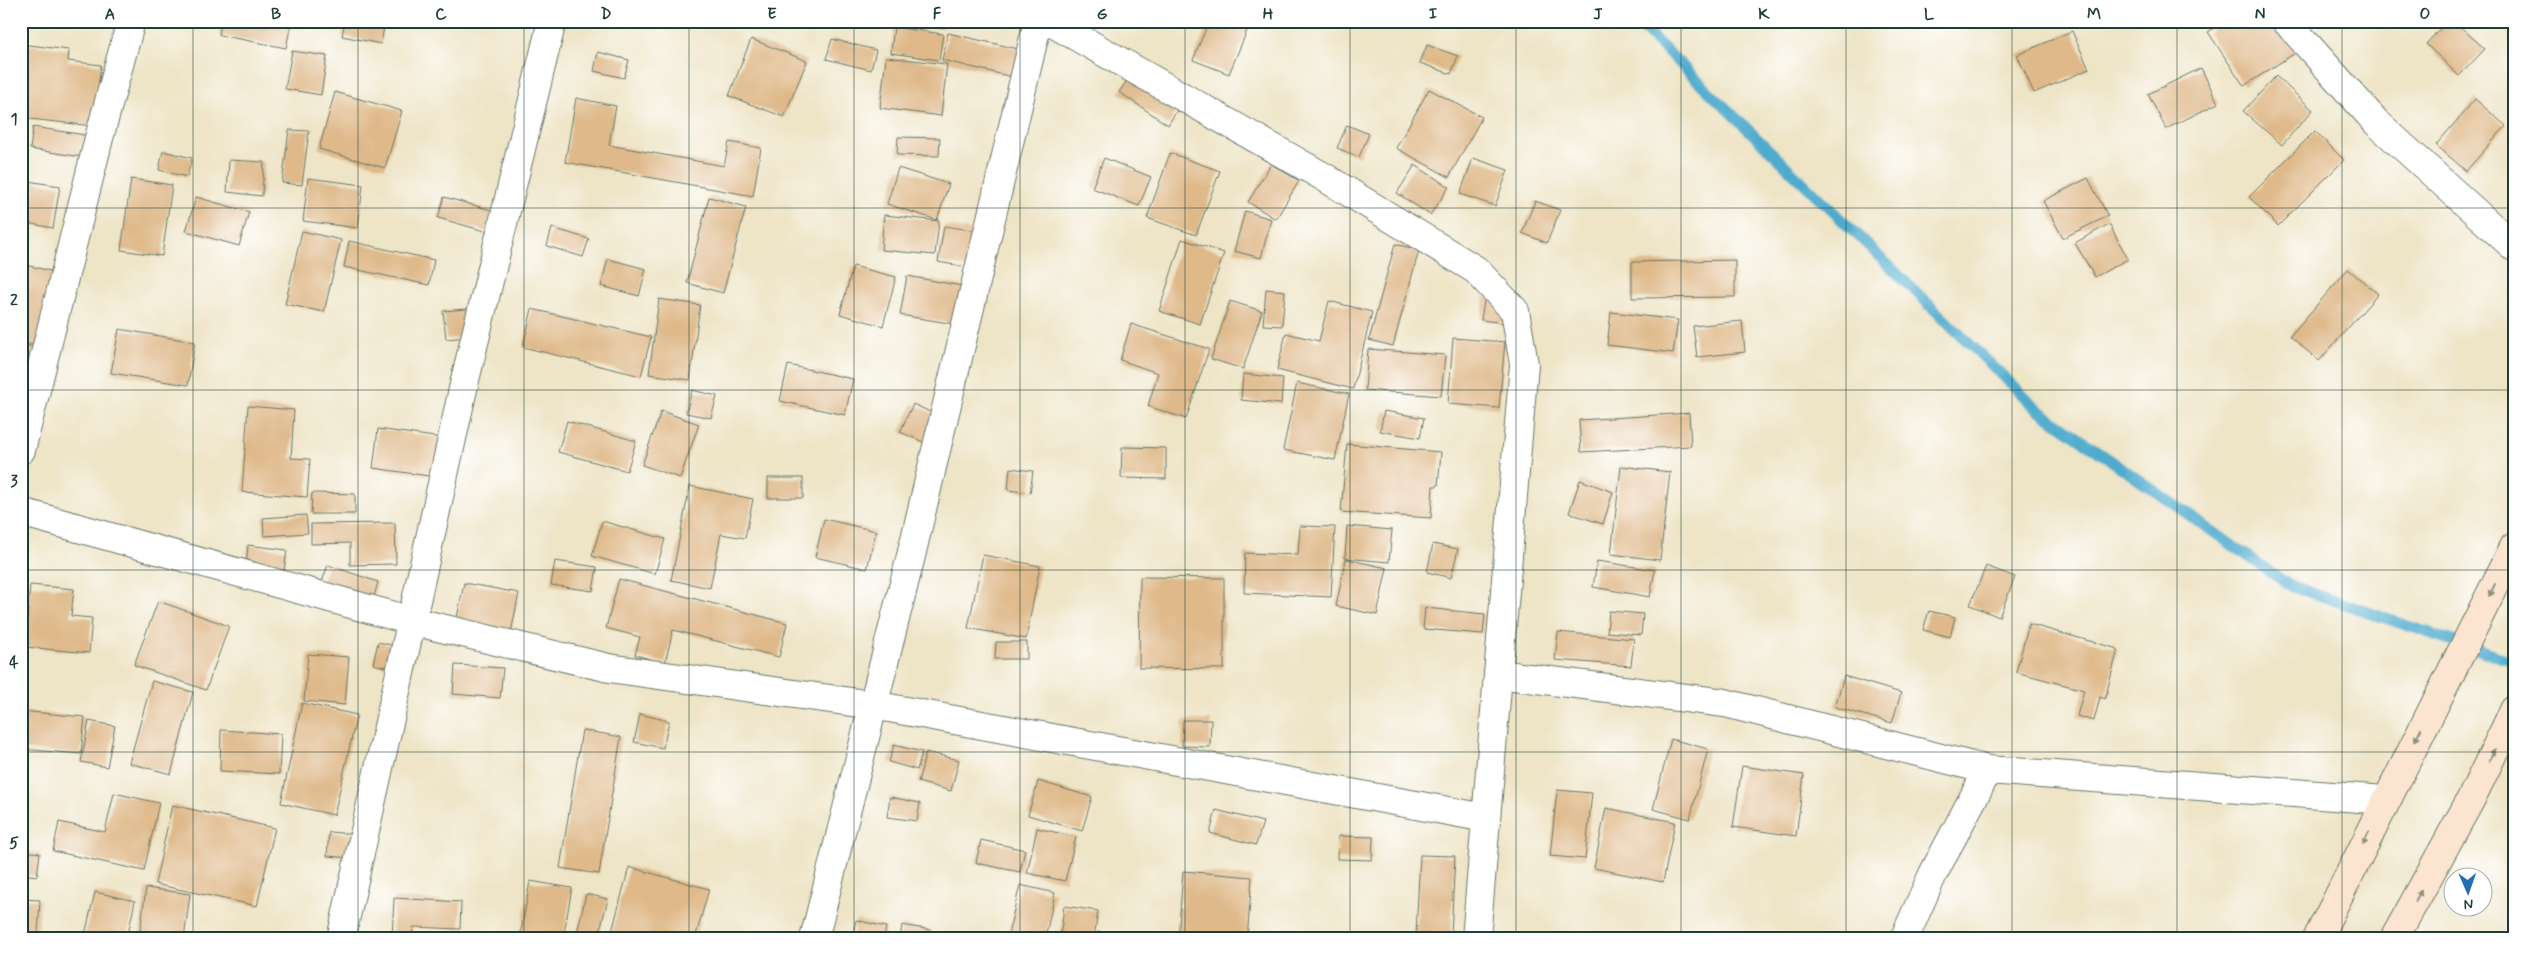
<svg xmlns="http://www.w3.org/2000/svg" width="2535" height="960" viewBox="0 0 2535 960" font-family="Mynerve,sans-serif">
  <style>
    .lines { fill: none; stroke-linecap: round; stroke-linejoin: round }
    .stream { stroke: #4fabcd; stroke-width: 11 }
    .building { fill: #dfb98a }
    .street-casing { stroke: #677767; stroke-width: 30 }
    .secondary-casing { stroke: #677767; stroke-width: 30 }
    .street { stroke: #fff; stroke-width: 28 }
    .secondary { stroke: #fce5d0; stroke-width: 28 }
    .oneway { fill: #8e9182 }
    .grid { fill: none; stroke: #1f3d34; stroke-width: 1; stroke-opacity: 0.55 }
    .neatline { fill: none; stroke: #1f3d34; stroke-width: 2 }
    .grid-label { font-size: 16px; text-anchor: middle; font-weight: bold; fill: #1f3d34 }
  </style>
  <rect width="100%" height="100%" fill="#fff"/>
  <filter id="ink" filterUnits="userSpaceOnUse"><feTurbulence type="fractalNoise" baseFrequency=".02" numOctaves="2"/><feDisplacementMap in="SourceGraphic" scale="10" xChannelSelector="R" yChannelSelector="G"/><feConvolveMatrix kernelMatrix="1 2 1 2 8 2 1 2 1" color-interpolation-filters="sRGB"/></filter>
  <filter id="wash" filterUnits="userSpaceOnUse"><feTurbulence type="fractalNoise" baseFrequency=".0096" numOctaves="4" result="noise"/><feDisplacementMap in="SourceGraphic" scale="20" xChannelSelector="R" yChannelSelector="G"/><feGaussianBlur stdDeviation="1.12" result="paint"/><feColorMatrix in="noise" values="0 0 0 0 0 0 0 0 0 0 0 0 0 0 0 0 0 1.4 0 .05"/><feComposite in="paint" operator="in"/></filter>
  <g filter="url(#wash)">
    <rect width="100%" height="100%" fill="#eee4c6"/>
    <g class="lines">
      <path class="stream" d="M1636,21L2036,408L2289,585L2514,662"/>
    </g>
    <g id="blocks">
      <g class="building">
        <path d="M221,21H276L291,24L286,48L219,35Z"/>
        <path d="M345,21H385L381,44L342,36Z"/>
        <path d="M897,21H943L942,28L897,23Z"/>
        <path d="M1209,21H1251L1229,74L1193,60Z"/>
        <path d="M2224,21H2274L2295,53L2244,86L2208,32Z"/>
        <path d="M2447,21H2454L2485,49L2459,76L2426,44Z"/>
        <path d="M894,27L943,34L939,60L891,53Z"/>
        <path d="M2072,31L2089,69L2034,93L2017,55Z"/>
        <path d="M948,33L1027,51L1021,79L942,60Z"/>
        <path d="M751,39L807,61L784,117L729,96Z"/>
        <path d="M832,39L876,50L871,70L826,59Z"/>
        <path d="M21,44L69,50L68,61L101,65L93,126L21,118Z"/>
        <path d="M1427,45L1458,56L1451,74L1420,63Z"/>
        <path d="M292,51L327,56L321,95L285,89Z"/>
        <path d="M598,52L629,60L624,78L594,71Z"/>
        <path d="M886,57L947,64L941,116L880,108Z"/>
        <path d="M2201,68L2218,103L2166,129L2148,94Z"/>
        <path d="M1131,75L1179,107L1168,125L1119,92Z"/>
        <path d="M2276,76L2313,110L2282,145L2243,111Z"/>
        <path d="M1429,89L1482,117L1449,177L1396,148Z"/>
        <path d="M335,92L402,111L385,168L319,149Z"/>
        <path d="M576,98L616,106L609,145L724,166L729,142L761,148L753,196L565,162Z"/>
        <path d="M2475,99L2506,126L2466,171L2436,145Z"/>
        <path d="M1347,125L1369,134L1359,157L1337,148Z"/>
        <path d="M33,127L98,137L95,159L30,149Z"/>
        <path d="M289,130L309,131L302,185L282,183Z"/>
        <path d="M2315,131L2344,160L2278,226L2249,197Z"/>
        <path d="M898,137L940,138L939,156L897,155Z"/>
        <path d="M163,151L192,158L187,177L159,170Z"/>
        <path d="M1170,153L1220,171L1196,235L1147,218Z"/>
        <path d="M1104,158L1151,177L1139,206L1092,188Z"/>
        <path d="M1473,158L1508,170L1495,206L1460,194Z"/>
        <path d="M229,160L264,162L262,196L227,192Z"/>
        <path d="M1271,164L1299,181L1276,219L1248,202Z"/>
        <path d="M1415,165L1449,187L1430,215L1397,193Z"/>
        <path d="M898,168L949,184L937,220L887,204Z"/>
        <path d="M308,178L363,185L358,228L303,221Z"/>
        <path d="M2088,178L2108,216L2063,238L2043,201Z"/>
        <path d="M131,179L172,185L162,256L121,250Z"/>
        <path d="M21,180L60,186L53,228L21,222Z"/>
        <path d="M196,197L249,212L239,246L186,231Z"/>
        <path d="M444,197L498,212L492,233L438,218Z"/>
        <path d="M709,197L746,207L723,293L687,283Z"/>
        <path d="M1535,201L1560,210L1547,243L1522,233Z"/>
        <path d="M1245,211L1271,219L1261,258L1234,251Z"/>
        <path d="M884,215L939,221L935,255L881,250Z"/>
        <path d="M2109,224L2128,259L2095,277L2075,243Z"/>
        <path d="M944,226L984,232L978,269L938,262Z"/>
        <path d="M552,228L589,239L583,257L547,246Z"/>
        <path d="M302,231L341,240L324,312L285,304Z"/>
        <path d="M1182,239L1224,253L1200,324L1159,311Z"/>
        <path d="M349,241L434,260L429,285L344,267Z"/>
        <path d="M1395,244L1419,250L1393,346L1369,340Z"/>
        <path d="M608,259L646,269L639,296L601,286Z"/>
        <path d="M1735,260V297L1632,298V262Z"/>
        <path d="M21,264L59,273L42,347L21,342Z"/>
        <path d="M853,266L896,277L883,326L840,314Z"/>
        <path d="M2348,269L2378,294L2319,361L2290,336Z"/>
        <path d="M907,276L979,289L972,327L900,315Z"/>
        <path d="M1266,289L1285,291L1282,326L1263,325Z"/>
        <path d="M1485,295L1520,325L1481,320Z"/>
        <path d="M659,299L700,305L690,380L649,374Z"/>
        <path d="M1230,301L1262,311L1243,369L1211,359Z"/>
        <path d="M1329,301L1372,312L1353,389L1277,370L1286,333L1319,341Z"/>
        <path d="M477,308L479,336L446,339L443,311Z"/>
        <path d="M532,309L651,337L641,376L523,347Z"/>
        <path d="M1611,312L1678,320L1673,353L1607,345Z"/>
        <path d="M1742,321L1745,352L1697,357L1693,326Z"/>
        <path d="M1131,324L1209,349L1186,419L1148,406L1158,373L1120,360Z"/>
        <path d="M119,329L195,342L188,385L111,373Z"/>
        <path d="M1453,338L1505,342L1499,408L1448,404Z"/>
        <path d="M21,344L38,348L21,421Z"/>
        <path d="M1368,349L1445,355L1441,396L1365,390Z"/>
        <path d="M788,365L853,379L845,415L780,401Z"/>
        <path d="M1243,374L1283,378L1281,404L1241,400Z"/>
        <path d="M1297,383L1349,394L1335,460L1283,450Z"/>
        <path d="M692,390L717,396L711,418L686,413Z"/>
        <path d="M913,404L941,417L928,444L900,432Z"/>
        <path d="M248,406L294,410L291,458L310,459L307,497L242,492Z"/>
        <path d="M661,411L699,424L680,478L642,465Z"/>
        <path d="M1384,411L1424,418L1420,438L1380,431Z"/>
        <path d="M1689,413L1691,446L1581,452L1579,420Z"/>
        <path d="M567,421L636,441L627,471L558,452Z"/>
        <path d="M378,429L449,439L443,478L373,468Z"/>
        <path d="M1347,444L1441,452L1438,486H1433L1431,518L1341,512Z"/>
        <path d="M1122,447L1166,448V479L1121,478Z"/>
        <path d="M1621,466L1670,472L1660,560L1611,554Z"/>
        <path d="M1010,468L1033,471L1030,493L1008,490Z"/>
        <rect x="768" y="478" width="35" height="20"/>
        <path d="M1580,480L1613,492L1603,524L1569,513Z"/>
        <path d="M690,486L753,499L745,538L721,534L710,588L671,580Z"/>
        <path d="M312,493L355,494V514H311Z"/>
        <path d="M306,515L308,533L264,536L263,518Z"/>
        <path d="M824,519L876,531L867,569L815,557Z"/>
        <path d="M602,521L665,539L655,574L592,556Z"/>
        <path d="M395,523L396,564L350,565V543L311,544V524Z"/>
        <path d="M1300,526L1335,527L1331,597L1244,593L1245,553L1298,555Z"/>
        <path d="M1347,526L1392,530L1389,562L1345,558Z"/>
        <path d="M1433,544L1458,549L1451,578L1427,572Z"/>
        <path d="M248,545L287,550L284,571L246,566Z"/>
        <path d="M983,555L1040,566L1026,639L968,628Z"/>
        <path d="M1346,559L1387,568L1377,615L1336,606Z"/>
        <path d="M555,561L597,567L593,591L551,585Z"/>
        <path d="M1597,561L1655,570L1650,597L1593,587Z"/>
        <path d="M328,565L378,582L371,607L319,590Z"/>
        <path d="M1986,566L2015,577L1999,617L1970,605Z"/>
        <path d="M1140,577L1224,578V669L1139,668Z"/>
        <path d="M619,579L787,623L779,657L673,630L665,663L635,655L640,637L606,628Z"/>
        <path d="M464,583L519,593L510,638L455,628Z"/>
        <path d="M30,585L74,589L71,616L92,618L89,653L25,647Z"/>
        <path d="M158,601L229,626L206,690L134,665Z"/>
        <path d="M1425,608L1485,614L1483,634L1423,629Z"/>
        <path d="M1609,611L1643,614L1641,635L1607,632Z"/>
        <path d="M1929,611L1955,617L1950,637L1923,630Z"/>
        <path d="M2029,624L2118,649L2105,699L2100,697L2094,721L2077,716L2084,690L2016,672Z"/>
        <path d="M1558,632L1634,639L1631,666L1555,660Z"/>
        <path d="M378,642L416,651L410,673L373,664Z"/>
        <path d="M996,642H1027V659H995Z"/>
        <path d="M308,654L349,657L345,705L304,701Z"/>
        <path d="M455,665L503,668L500,698L453,694Z"/>
        <path d="M1844,676L1901,693L1892,723L1835,707Z"/>
        <path d="M152,681L193,692L171,774L129,763Z"/>
        <path d="M302,703L357,715L334,815L281,803Z"/>
        <path d="M21,711L85,717L81,754L21,749Z"/>
        <path d="M640,714L669,721L663,748L634,742Z"/>
        <path d="M1183,720H1211L1210,747L1182,746Z"/>
        <path d="M89,721L115,726L107,767L81,762Z"/>
        <path d="M221,730L281,734L279,774L220,771Z"/>
        <path d="M582,730L621,737L599,874L560,868Z"/>
        <path d="M1671,739L1708,749L1690,819L1653,809Z"/>
        <path d="M894,745L922,752L917,770L889,762Z"/>
        <path d="M926,752L959,760L951,791L918,782Z"/>
        <path d="M1742,766L1804,775L1796,836L1733,827Z"/>
        <path d="M1038,781L1092,797L1082,831L1028,815Z"/>
        <path d="M1557,790L1592,793L1585,859L1550,856Z"/>
        <path d="M114,793L159,803L144,871L53,851L59,822L105,832Z"/>
        <path d="M890,797L920,803L917,821L887,817Z"/>
        <path d="M172,805L275,828L257,906L155,884Z"/>
        <path d="M1606,808L1675,822L1663,882L1594,868Z"/>
        <path d="M1216,810L1263,822L1256,845L1210,833Z"/>
        <path d="M1037,828L1076,837L1065,881L1027,873Z"/>
        <path d="M329,832L354,834L351,858L327,856Z"/>
        <path d="M1338,836L1373,837L1372,860L1337,859Z"/>
        <path d="M981,840L1025,850L1020,872L976,863Z"/>
        <path d="M21,851L40,853L37,876L21,874Z"/>
        <path d="M1420,855L1455,856L1451,935L1416,934Z"/>
        <path d="M629,867L709,889L695,939H610Z"/>
        <path d="M1183,871L1252,877L1247,939H1178Z"/>
        <path d="M530,881L572,888L563,939L520,938Z"/>
        <path d="M1020,885L1055,893L1045,939H1007Z"/>
        <path d="M146,888L190,894L184,939H139Z"/>
        <path d="M95,892L135,901L127,939H84Z"/>
        <path d="M586,894L608,899L598,938L577,933Z"/>
        <path d="M394,898L461,902L460,929L413,927L412,939H392Z"/>
        <path d="M21,899L40,900L38,934L21,933Z"/>
        <path d="M1064,906L1098,911L1094,939H1060Z"/>
        <path d="M856,920L886,927L884,939H852Z"/>
        <path d="M902,925L931,930L930,939H900Z"/>
        <path d="M1098,932L1135,938V939H1097Z"/>
      </g>
    </g>
  </g>
  <g filter="url(#ink)">
    <use href="#blocks" fill-opacity="0" stroke="#677767" stroke-width="1"/>
    <g class="lines">
      <defs>
        <g id="street">
          <path d="M1049,21L1324,177L1476,270L1515,311L1524,364L1476,939"/>
          <path d="M2286,21L2376,122L2514,247"/>
          <path d="M21,450L99,138L131,21"/>
          <path d="M21,512L412,621L609,668L873,705L1486,818"/>
          <path d="M1498,674L1725,703L1988,770L2385,800"/>
          <path d="M341,939L465,380L552,21"/>
          <path d="M814,939L910,560L1038,21"/>
          <path d="M1904,939L1933,874L1988,770"/>
        </g>
        <g id="secondary">
          <path d="M2317,939L2514,547"/>
          <path d="M2394,939L2471,799L2514,710"/>
        </g>
      </defs>
      <use href="#street" class="street-casing"/>
      <use href="#secondary" class="secondary-casing"/>
      <use href="#street" class="street"/>
      <use href="#secondary" class="secondary"/>
    </g>
    <defs><path id="oneway-solid" d="M-6-.8H1V-3.2L6.5 0L1 3.2V.8H-6Z" transform="scale(1.25)"/></defs>
    <g class="oneway">
      <use href="#oneway-solid" transform="translate(2492 590) rotate(117)"/>
      <use href="#oneway-solid" transform="translate(2418 735) rotate(117)"/>
      <use href="#oneway-solid" transform="translate(2492 755) rotate(-64)"/>
      <use href="#oneway-solid" transform="translate(2366 838) rotate(116)"/>
      <use href="#oneway-solid" transform="translate(2418 896) rotate(-61)"/>
    </g>
  </g>
  <path class="grid" d="M193,21V939M358,21V939M524,21V939M689,21V939M854,21V939M1020,21V939M1185,21V939M1350,21V939M1516,21V939M1681,21V939M1846,21V939M2012,21V939M2177,21V939M2342,21V939M21,208H2514M21,390H2514M21,570H2514M21,752H2514"/>
  <rect width="2535" height="960" fill="none" stroke="#fff" stroke-width="55"/>
  <g transform="translate(2468 892) rotate(178)"><circle r="24" fill="#ffffff" stroke="#a5b1ae"/>
  <path d="M0-4L9 19L0 12L-9 19Z" fill="#1f6fb2"/>
  <text y="-8" font-size="14" font-weight="bold" text-anchor="middle" fill="#1f3d34">N</text>
  </g>
  <rect x="28" y="28" width="2480" height="904" class="neatline"/>
  <g class="grid-label">
    <text x="110" y="19">A</text>
    <text x="276" y="19">B</text>
    <text x="441" y="19">C</text>
    <text x="606" y="19">D</text>
    <text x="772" y="19">E</text>
    <text x="937" y="19">F</text>
    <text x="1102" y="19">G</text>
    <text x="1268" y="19">H</text>
    <text x="1433" y="19">I</text>
    <text x="1598" y="19">J</text>
    <text x="1764" y="19">K</text>
    <text x="1929" y="19">L</text>
    <text x="2094" y="19">M</text>
    <text x="2260" y="19">N</text>
    <text x="2425" y="19">O</text>
    <text x="14" y="124">1</text>
    <text x="14" y="305">2</text>
    <text x="14" y="486">3</text>
    <text x="14" y="667">4</text>
    <text x="14" y="848">5</text>
  </g>
</svg>
